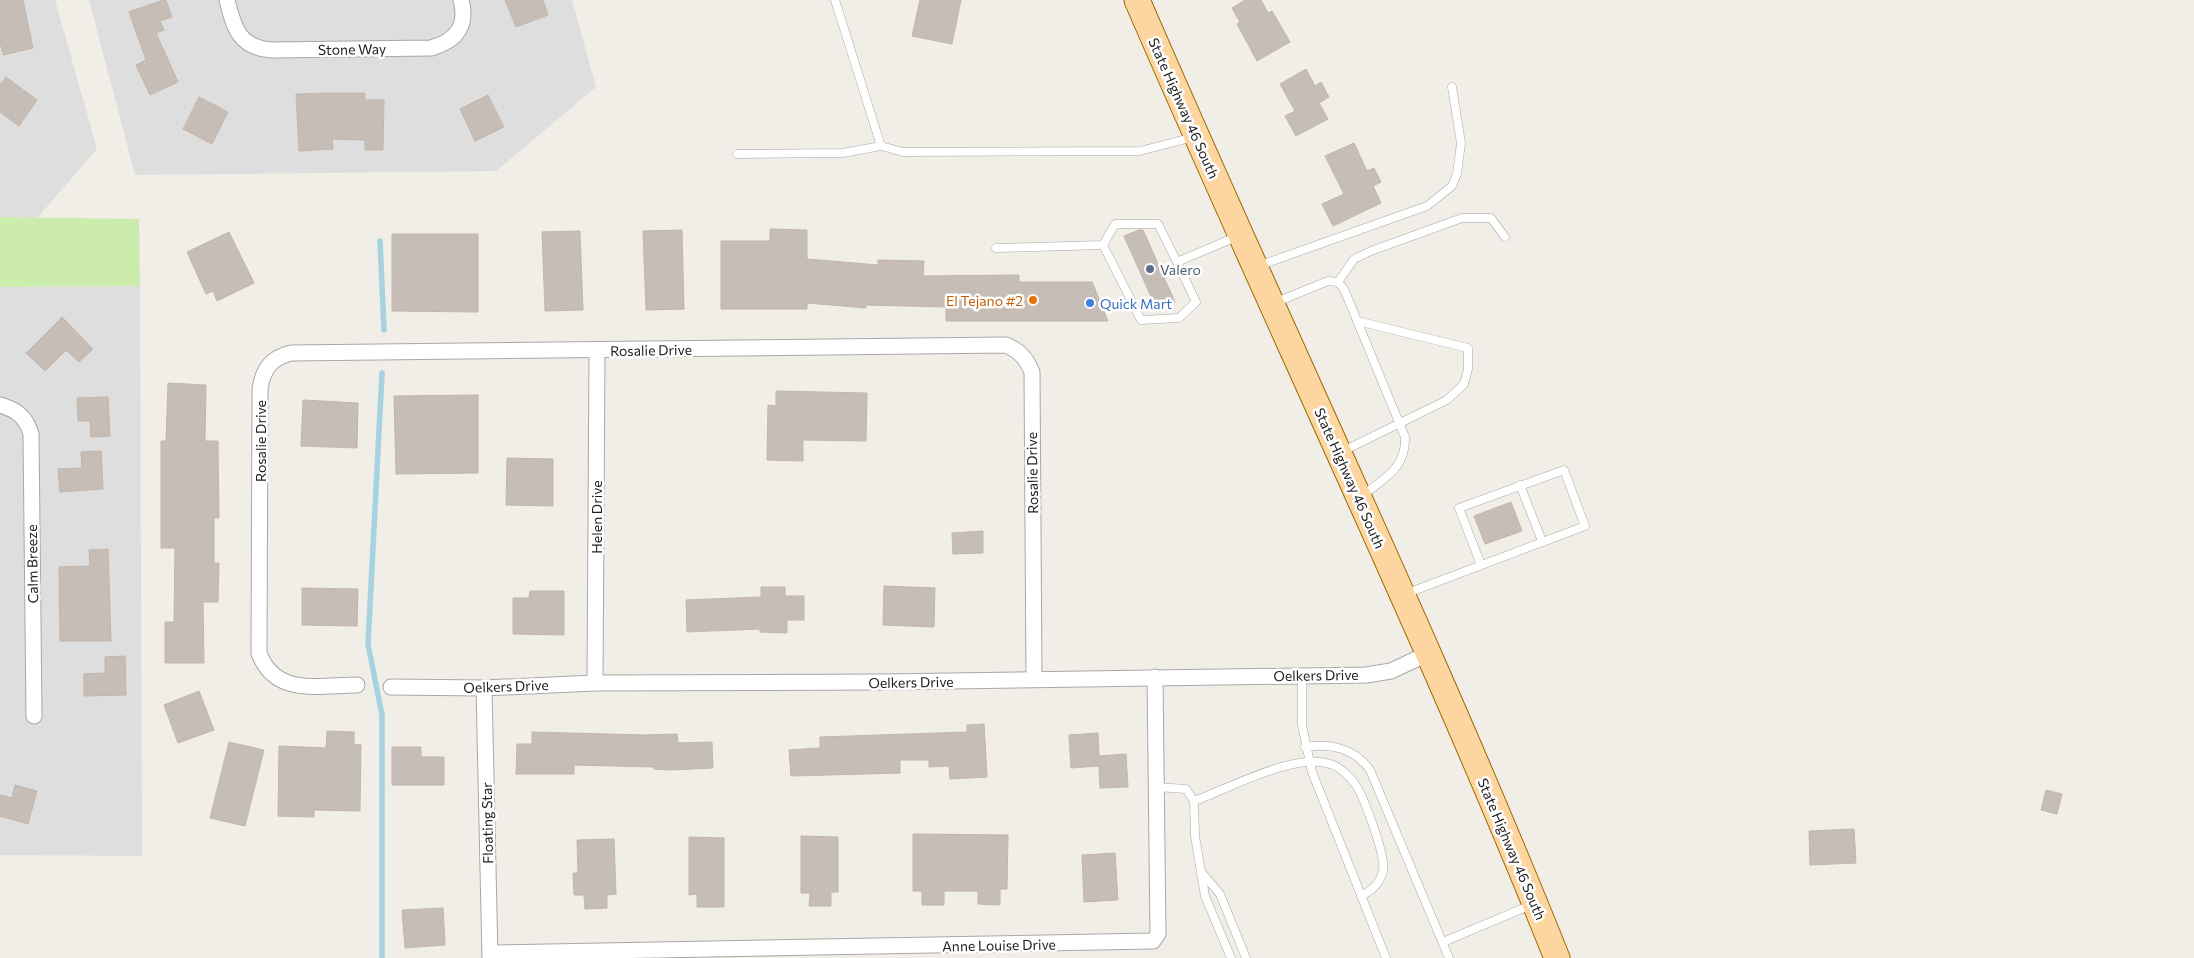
<svg xmlns="http://www.w3.org/2000/svg" width="2194" height="958" viewBox="0 0 2194 958" font-family="Commissioner,sans-serif">
  <style>
    .residential { fill: #dfdede }
    .grass { fill: #cbecad }
    .lines { fill: none; stroke-linecap: round; stroke-linejoin: round }
    .stream { stroke: #a7d2df; stroke-width: 5.5 }
    .building { fill: #c6beb6; stroke: #c3b5a9 }
    .lane-casing { stroke: #a8a8a8; stroke-width: 9 }
    .street-casing { stroke: #a8a8a8; stroke-width: 17 }
    .primary-casing { stroke: #9d6a00; stroke-width: 27 }
    .lane { stroke: #fff; stroke-width: 8 }
    .street { stroke: #fff; stroke-width: 15 }
    .primary { stroke: #fdd5a0; stroke-width: 25 }
    .service-dot { fill: #5c6f8a; stroke: #fff; stroke-width: 2 }
    .food-dot { fill: #e8710a; stroke: #fff; stroke-width: 2 }
    .shop-dot { fill: #3f7fe0; stroke: #fff; stroke-width: 2 }
    .labels { text-anchor: middle; dominant-baseline: central; stroke-width: 5; stroke-linejoin: round; paint-order: stroke }
    .street-label { font-size: 14px; fill: #212121; stroke: #fff }
    .service-label { font-size: 14px; fill: #4e5e75; stroke: #fff; text-anchor: start }
    .food-label { font-size: 14px; fill: #c56008; stroke: #fff; text-anchor: end }
    .shop-label { font-size: 14px; fill: #366cbe; stroke: #fff; text-anchor: start }
  </style>
  <rect width="100%" height="100%" fill="#f1eee7"/>
  <g class="residential">
    <path d="M0,0H55L97,149L37,218L0,217Z"/>
    <path d="M89,0H572L596,87L496,171L135,175Z"/>
    <path d="M140,286L142,856L0,855V287Z"/>
  </g>
  <path class="grass" d="M0,217L139,219L140,286L0,287Z"/>
  <g class="lines">
    <g class="stream">
      <path d="M380,241L384,330"/>
      <path d="M382,958V715L368,644L382,373"/>
    </g>
  </g>
  <g class="building">
    <path d="M0,0H23L33,48L3,55L0,42Z"/>
    <path d="M163,0H166L172,17L160,21L164,30L156,33L178,82L150,95L136,65L146,60L129,12Z"/>
    <path d="M505,0H543L548,15L516,27Z"/>
    <path d="M920,0H961L952,44L912,36Z"/>
    <path d="M1245,0H1261L1268,13L1272,11L1290,42L1257,61L1237,24L1240,22L1232,8Z"/>
    <path d="M1306,69L1315,86L1321,82L1329,97L1319,103L1328,119L1296,136L1285,116L1295,111L1280,84Z"/>
    <path d="M6,77L37,100L19,126L0,112V85Z"/>
    <path d="M331,93H365V100H384L383,150H365V140L332,139L333,149L299,151L296,94Z"/>
    <path d="M488,95L504,127L475,141L460,109Z"/>
    <path d="M199,97L228,112L212,144L183,129Z"/>
    <path d="M1354,143L1367,171L1374,168L1381,182L1373,186L1381,203L1333,226L1322,204L1344,194L1325,156Z"/>
    <path d="M770,229L807,230V259L878,265V260L924,261L923,276L1019,275V282H1092L1108,321H946V307L866,305V308L807,303V309H721V241H770Z"/>
    <path d="M682,230L684,309L646,310L643,231Z"/>
    <path d="M1139,230H1143L1175,302L1157,310L1124,236Z"/>
    <path d="M580,231L583,310L545,311L542,232Z"/>
    <path d="M229,232L254,283L217,301L213,291L206,294L187,252Z"/>
    <path d="M392,234H478V312L392,311Z"/>
    <path d="M62,317L93,349L79,362L66,350L45,371L26,353Z"/>
    <path d="M168,383L206,385L205,441H218L219,518H214V563H219L218,602H203L204,663H165V622H174L175,548H161V441H166Z"/>
    <path d="M776,391L867,393L866,441L803,440V461L767,460L768,405L776,406Z"/>
    <path d="M478,395V473L396,474L394,396Z"/>
    <path d="M108,397L110,436L91,437L90,421H78L77,398Z"/>
    <path d="M303,400L358,403L357,448L301,446Z"/>
    <path d="M101,451L103,489L60,492L58,469L82,468L81,452Z"/>
    <path d="M507,458L553,459V506L506,505Z"/>
    <path d="M1511,502L1522,531L1485,544L1474,516Z"/>
    <path d="M983,531V553L953,554L952,533Z"/>
    <path d="M108,549L111,641H60L59,567L90,566L89,550Z"/>
    <path d="M884,586L935,588L934,627L883,625Z"/>
    <path d="M761,587H785V596H804V620H787V633L760,632V629L687,632L686,600L761,597Z"/>
    <path d="M302,588L358,589L357,626L302,625Z"/>
    <path d="M530,591H564V635L513,634V598H529Z"/>
    <path d="M125,656L126,695L84,696V674L105,673V657Z"/>
    <path d="M199,691L214,730L178,743L164,705Z"/>
    <path d="M984,724L987,777L950,779L949,766L929,767V760H900V773L791,776L789,750L820,748V737L967,732V725Z"/>
    <path d="M327,731L354,732V744L361,745L360,811L314,810V817L278,816L279,746L326,748Z"/>
    <path d="M532,732L645,735L677,734L678,743L712,742L713,768L670,770L654,769V767L574,765V774H516L517,744H532Z"/>
    <path d="M1098,733L1099,756L1126,754L1128,787L1100,788L1099,766L1071,768L1069,735Z"/>
    <path d="M229,742L264,750L245,826L210,818Z"/>
    <path d="M392,747H421V757H444V785H392Z"/>
    <path d="M15,785L37,791L28,824L0,816V795L12,798Z"/>
    <path d="M2046,790L2062,794L2057,814L2041,810Z"/>
    <path d="M1854,829L1856,863L1810,865L1809,831Z"/>
    <path d="M913,834L1008,835L1007,889H1000V905L978,904V891H944V905H922V891H913Z"/>
    <path d="M801,836L838,837V892H831V906H809L810,893H801Z"/>
    <path d="M689,837L724,838V907H697V894L689,895Z"/>
    <path d="M614,839L616,894L607,895V908L585,909L584,895H574L573,873H578L577,840Z"/>
    <path d="M1115,853L1118,900L1084,902L1082,855Z"/>
    <path d="M443,908L445,945L405,948L402,910Z"/>
  </g>
  <g class="lines">
    <defs>
      <g id="lane">
        <path d="M835,0L881,146L903,152L1140,151L1194,137"/>
        <path d="M737,154L843,153L881,146"/>
        <path d="M1103,245L1141,320L1179,318L1196,302L1177,262"/>
        <path d="M996,248L1103,245L1115,224H1158L1177,262L1238,236"/>
        <path d="M1258,266L1427,206L1452,186L1457,174L1461,143L1452,87"/>
        <path d="M1338,282L1354,259L1371,251L1462,218H1491L1505,237"/>
        <path d="M1274,303L1328,281L1338,282L1344,289L1405,437C1406,469 1384,478 1362,496"/>
        <path d="M1341,452L1447,400L1464,384L1468,369V348L1357,321"/>
        <path d="M1520,485L1542,541"/>
        <path d="M1405,594L1585,526L1564,470L1459,508L1481,565"/>
        <path d="M1302,676V725L1312,772L1386,958"/>
        <path d="M1305,747C1330,743 1354,748 1370,770L1449,958"/>
        <path d="M1156,787L1186,789L1194,801L1195,836L1205,896L1231,958"/>
        <path d="M1194,801C1229,789 1297,750 1333,765C1341,768 1350,777 1355,784C1364,797 1386,856 1383,871C1380,884 1372,890 1361,896"/>
        <path d="M1203,874L1220,894L1246,958"/>
        <path d="M1443,942L1531,905"/>
      </g>
      <g id="street">
        <path d="M227,0C234,28 239,48 272,50L431,48C456,41 468,26 461,0"/>
        <path d="M0,405C17,410 26,417 31,434L34,716"/>
        <path d="M595,683L597,351"/>
        <path d="M357,685C319,685 275,697 259,653L260,389C263,369 271,358 291,353L1006,345C1020,351 1026,358 1032,372L1034,679"/>
        <path d="M391,687L484,688L595,683L884,682L1366,675L1391,671L1427,654"/>
        <path d="M484,688L490,958"/>
        <path d="M490,953L1153,941L1158,934L1155,677"/>
      </g>
      <path id="primary" d="M1137,0C1275,320 1427,634 1557,958"/>
    </defs>
    <use href="#lane" class="lane-casing"/>
    <use href="#street" class="street-casing"/>
    <use href="#primary" class="primary-casing"/>
    <use href="#lane" class="lane"/>
    <use href="#street" class="street"/>
    <use href="#primary" class="primary"/>
  </g>
  <circle class="service-dot" cx="1150" cy="269" r="5"/>
  <circle class="food-dot" cx="1033" cy="300" r="5"/>
  <circle class="shop-dot" cx="1090" cy="303" r="5"/>
  <g class="labels">
    <g class="street-label">
      <text transform="translate(352 49) rotate(-1)">Stone Way</text>
      <text transform="translate(1184 108) rotate(66)">State Highway 46 South</text>
      <text transform="translate(651 350) rotate(-1)">Rosalie Drive</text>
      <text transform="translate(260 441) rotate(-90)">Rosalie Drive</text>
      <text transform="translate(1032 473) rotate(-91)">Rosalie Drive</text>
      <text transform="translate(1350 478) rotate(66)">State Highway 46 South</text>
      <text transform="translate(596 517) rotate(-90)">Helen Drive</text>
      <text transform="translate(32 564) rotate(-91)">Calm Breeze</text>
      <text transform="translate(1316 675) rotate(-1)">Oelkers Drive</text>
      <text transform="translate(911 682) rotate(-1)">Oelkers Drive</text>
      <text transform="translate(506 686) rotate(-2)">Oelkers Drive</text>
      <text transform="translate(487 823) rotate(-91)">Floating Star</text>
      <text transform="translate(1512 849) rotate(67)">State Highway 46 South</text>
      <text transform="translate(999 945) rotate(-1)">Anne Louise Drive</text>
    </g>
    <g class="service-label">
      <text x="1160" y="269">Valero</text>
    </g>
    <g class="food-label">
      <text x="1023" y="300">El Tejano #2</text>
    </g>
    <g class="shop-label">
      <text x="1100" y="303">Quick Mart</text>
    </g>
  </g>
</svg>
